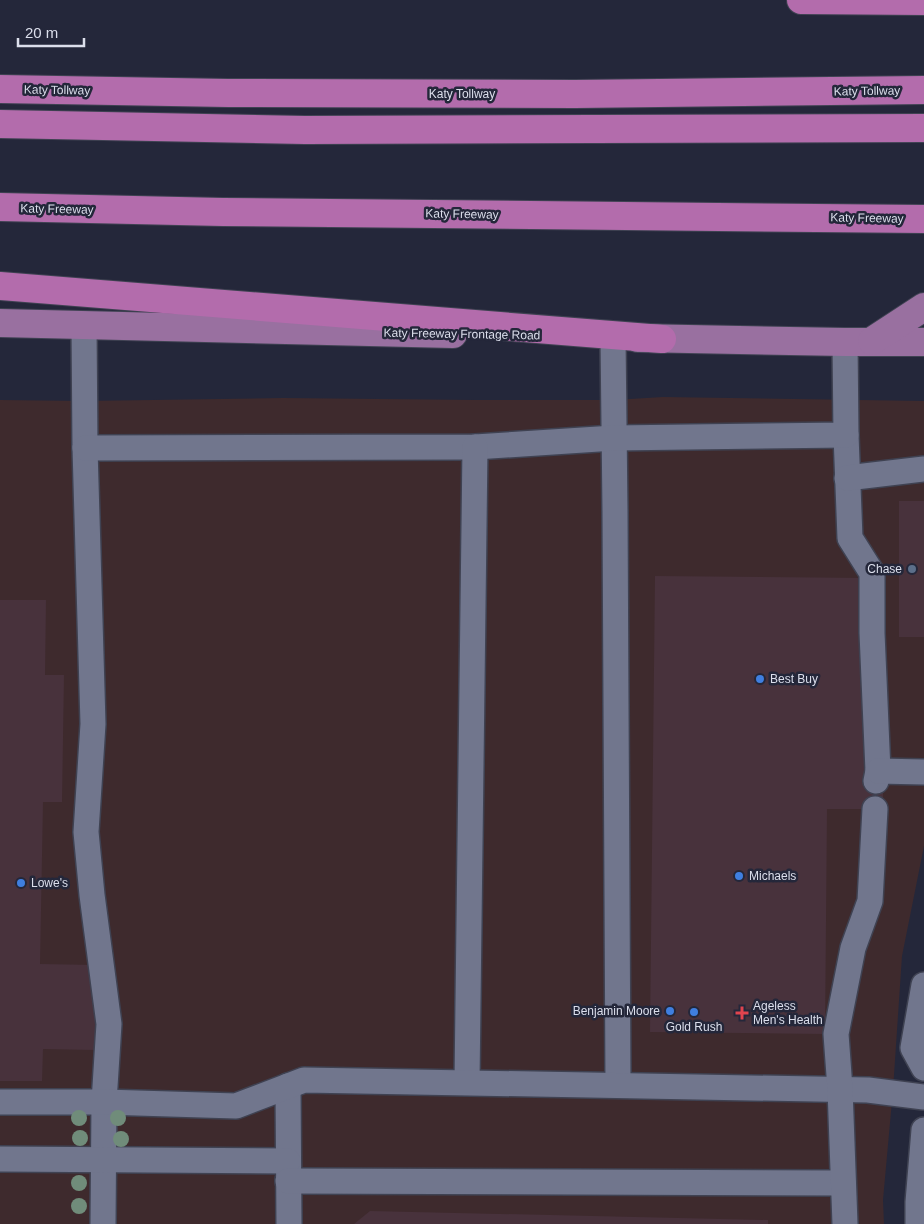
<svg xmlns="http://www.w3.org/2000/svg" width="924" height="1224" viewBox="0 0 924 1224" font-family="Helvetica,sans-serif">
  <style>
    .commercial { fill: #3e2a2d }
    .building { fill: #48323c }
    .lines { fill: none; stroke-linecap: round; stroke-linejoin: round }
    .minor-casing { stroke: #3f4252; stroke-width: 28 }
    .major-casing { stroke: #3f4252; stroke-width: 30 }
    .highway-casing { stroke: #3f4252; stroke-width: 30 }
    .minor { stroke: #71768d; stroke-width: 25 }
    .major { stroke: #9970a0; stroke-width: 28 }
    .highway { stroke: #b36cac; stroke-width: 28 }
    .tree { fill: #708c7a }
    .service-dot { fill: #5c6f8a; stroke: #24273a; stroke-width: 2 }
    .shop-dot { fill: #3f7fe0; stroke: #24273a; stroke-width: 2 }
    .health-dot { fill: #e0444e; stroke: #24273a; stroke-width: 2 }
    .labels { text-anchor: middle; dominant-baseline: central; stroke-width: 5; stroke-linejoin: round; paint-order: stroke }
    .street-label { font-size: 12px; fill: #dcdfec; stroke: #24273a }
    .poi-label { font-size: 12px; fill: #dcdfec; stroke: #24273a; text-anchor: start }
  </style>
  <rect width="100%" height="100%" fill="#24273a"/>
  <path class="commercial" d="M663,397L924,401V846L902,956L893,1090L883,1200L884,1224H0V400L83,401L283,398L475,400H614Z"/>
  <g class="building">
    <rect x="899" y="501" width="25" height="136"/>
    <path d="M655,576L867,578L864,781H883V809H827L825,1034L650,1032Z"/>
    <path d="M0,600H46L45,675H64L62,802H43L40,964L96,965L95,1050L43,1049L42,1081H0Z"/>
    <path d="M370,1211L768,1220V1224H354Z"/>
  </g>
  <g class="lines">
    <defs>
      <g id="minor">
        <path d="M84,325L85,448L93,724L86,832L92,895L109,1024L104,1102L103,1224"/>
        <path d="M613,338L615,511L618,1085"/>
        <path d="M846,435L850,538L872,573V633L878,771L876,781"/>
        <path d="M85,448L475,447L614,438L846,435L845,342"/>
        <path d="M847,478L924,469"/>
        <path d="M878,771L924,772"/>
        <path d="M924,985L913,1048L924,1068"/>
        <path d="M467,1082L475,447"/>
        <path d="M288,1086L289,1224"/>
        <path d="M0,1102H104L236,1106L304,1080L868,1090L924,1097"/>
        <path d="M0,1159L288,1161"/>
        <path d="M288,1181L843,1183"/>
        <path d="M845,1224L840,1089L836,1034L853,948L870,901L875,809"/>
        <path d="M918,1224V1202L924,1130"/>
      </g>
      <g id="major">
        <path d="M0,323L453,334"/>
        <path d="M638,338L845,342H924"/>
        <path d="M872,341L924,307"/>
      </g>
      <g id="highway">
        <path d="M801,0L924,1"/>
        <path d="M0,89L228,93L575,94L924,90"/>
        <path d="M0,124L305,130L924,128"/>
        <path d="M0,207L223,212L924,219"/>
        <path d="M0,286L662,339"/>
      </g>
    </defs>
    <use href="#minor" class="minor-casing"/>
    <use href="#major" class="major-casing"/>
    <use href="#highway" class="highway-casing"/>
    <use href="#minor" class="minor"/>
    <use href="#major" class="major"/>
    <use href="#highway" class="highway"/>
  </g>
  <g class="tree">
    <circle cx="79" cy="1118" r="8"/>
    <circle cx="118" cy="1118" r="8"/>
    <circle cx="80" cy="1138" r="8"/>
    <circle cx="121" cy="1139" r="8"/>
    <circle cx="79" cy="1183" r="8"/>
    <circle cx="79" cy="1206" r="8"/>
  </g>
  <circle class="service-dot" cx="912" cy="569" r="5"/>
  <g class="shop-dot">
    <circle cx="760" cy="679" r="5"/>
    <circle cx="739" cy="876" r="5"/>
    <circle cx="21" cy="883" r="5"/>
    <circle cx="670" cy="1011" r="5"/>
    <circle cx="694" cy="1012" r="5"/>
  </g>
  <path class="health-dot" d="M739.5 1005.5h5v5h5v5h-5v5h-5v-5h-5v-5h5z"/>
  <g class="labels">
    <g class="street-label">
      <text transform="translate(57 90) rotate(1)">Katy Tollway</text>
      <text transform="translate(867 91) rotate(-1)">Katy Tollway</text>
      <text x="462" y="94">Katy Tollway</text>
      <text transform="translate(57 209) rotate(1)">Katy Freeway</text>
      <text transform="translate(462 214) rotate(1)">Katy Freeway</text>
      <text transform="translate(867 218) rotate(1)">Katy Freeway</text>
      <text transform="translate(462 334) rotate(1)">Katy Freeway Frontage Road</text>
    </g>
    <g class="poi-label">
      <text x="902" y="569" text-anchor="end">Chase</text>
      <text x="770" y="679">Best Buy</text>
      <text x="749" y="876">Michaels</text>
      <text x="31" y="883">Lowe's</text>
      <text x="753" y="1006">Ageless<tspan x="753" dy="14">Men's Health</tspan></text>
      <text x="660" y="1011" text-anchor="end">Benjamin Moore</text>
      <text x="694" y="1027" text-anchor="middle">Gold Rush</text>
    </g>
  </g>
  <path d="M18 38v8h66v-8" fill="none" stroke="#dcdfec" stroke-width="2.5"/>
  <text x="25" y="38" font-size="15" fill="#dcdfec" stroke="#24273a" stroke-width="4" paint-order="stroke">20 m</text>
</svg>
